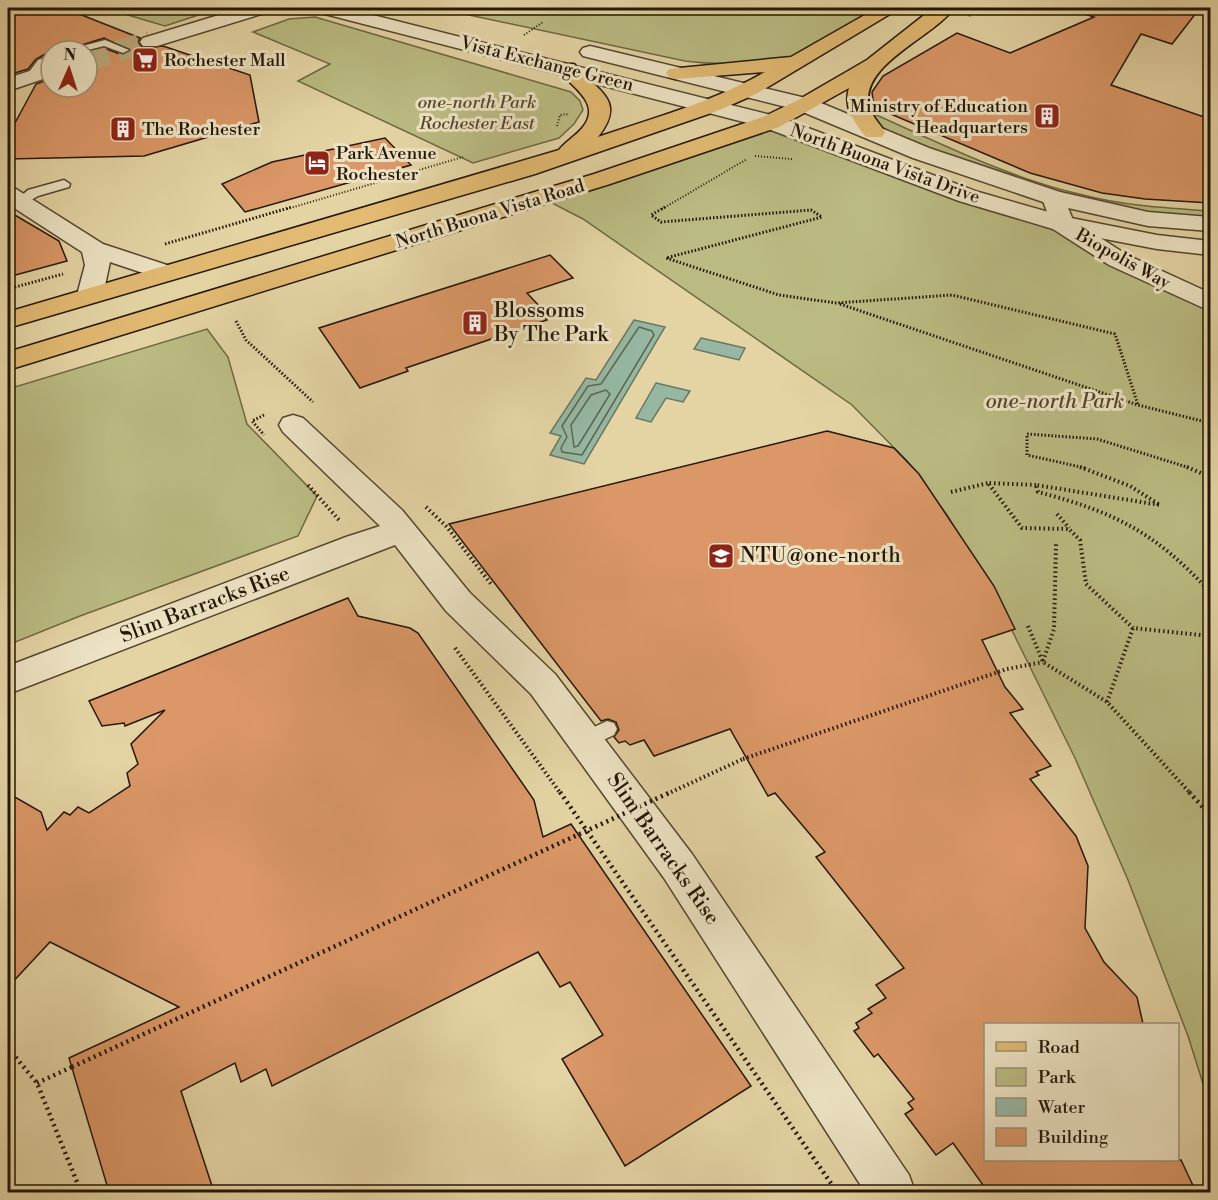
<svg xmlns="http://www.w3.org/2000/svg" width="1218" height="1200" viewBox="0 0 1218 1200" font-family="'Libre Bodoni',serif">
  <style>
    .green { fill: #babb82; stroke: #6e6844; stroke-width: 1.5 }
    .water { fill: #96b8a3; stroke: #687764; stroke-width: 1.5 }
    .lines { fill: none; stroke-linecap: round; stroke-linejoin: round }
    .shore { stroke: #5c6754; stroke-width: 1.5 }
    .building { fill: #db9767; stroke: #231606; stroke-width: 1.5 }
    .minor-tunnel { stroke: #bdae84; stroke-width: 22; stroke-dasharray: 22 10; stroke-linecap: butt }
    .service-casing { stroke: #53462e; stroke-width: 3 }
    .minor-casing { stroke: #53462e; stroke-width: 3 }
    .tertiary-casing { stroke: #53462e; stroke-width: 3 }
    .primary-casing { stroke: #231606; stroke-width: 3 }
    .path-far3 { stroke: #231606; stroke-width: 2; stroke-dasharray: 1 2; stroke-linecap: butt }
    .path-far2 { stroke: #231606; stroke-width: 3; stroke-dasharray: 1.5 2; stroke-linecap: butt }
    .path-far1 { stroke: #231606; stroke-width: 4; stroke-dasharray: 1.5 3; stroke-linecap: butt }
    .path { stroke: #231606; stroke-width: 4.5; stroke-dasharray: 2 4; stroke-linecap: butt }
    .service { fill: #ede3c4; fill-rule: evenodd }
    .minor { fill: #ede3c4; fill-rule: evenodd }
    .tertiary { fill: #ede3c4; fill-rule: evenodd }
    .primary { fill: #e2ba72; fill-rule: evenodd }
    .path-bridge-far1 { stroke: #231606; stroke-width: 4; stroke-dasharray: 1.5 3; stroke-linecap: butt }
    .path-bridge { stroke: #231606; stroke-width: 4.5; stroke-dasharray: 2 4; stroke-linecap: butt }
    .labels { text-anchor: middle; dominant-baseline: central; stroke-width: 6; stroke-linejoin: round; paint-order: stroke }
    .far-poi-label { font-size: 18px; fill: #231606; stroke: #ede3c4; text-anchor: start }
    .far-street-label { font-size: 18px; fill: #231606; stroke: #ede3c4 }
    .far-park-label { font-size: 18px; font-style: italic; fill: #50482b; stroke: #ede3c4 }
    .poi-label { font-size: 21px; fill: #231606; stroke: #ede3c4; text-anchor: start }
    .park-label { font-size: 21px; font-style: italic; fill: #50482b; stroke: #ede3c4 }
    .street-label { font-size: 21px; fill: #231606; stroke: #ede3c4 }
  </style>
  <rect width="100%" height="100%" fill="#e4d4a4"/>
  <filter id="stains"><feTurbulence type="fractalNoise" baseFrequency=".00333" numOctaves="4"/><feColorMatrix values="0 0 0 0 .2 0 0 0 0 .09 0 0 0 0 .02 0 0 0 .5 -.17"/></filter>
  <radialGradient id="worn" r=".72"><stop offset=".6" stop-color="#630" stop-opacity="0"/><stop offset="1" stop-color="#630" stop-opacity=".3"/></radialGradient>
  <g class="green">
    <path d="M104,8H220L165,26Z"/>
    <path d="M436,8H870L868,14C846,27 824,43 800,54C773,65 714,65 685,61Z"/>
    <path d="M315,17L571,92L580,101L583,110L574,124L559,138L473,163L298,81L330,64L253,32L289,19Z"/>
    <path d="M856,106C930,138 1004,177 1083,195C1125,206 1167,208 1210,211V224L1148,219L1064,197L874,131Z"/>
    <path d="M771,122L1062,224L1180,291L1210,303V1106L1188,1036L1128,880L1075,758L991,588L947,515L908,462L852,405L583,219L548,201Z"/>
    <path d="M207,329L228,357L247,424L317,496L298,536L80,616L8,645V389Z"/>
  </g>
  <g class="water">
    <path d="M634,320L665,327L584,464L550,455L561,436L550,433L586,378L596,380Z"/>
    <path d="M701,338L745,348L739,360L694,349Z"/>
    <path d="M656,383L690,391L683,402L666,398L651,422L636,418Z"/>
  </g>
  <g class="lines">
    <g class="shore">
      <path d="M639,327L652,331L654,335L582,455L562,452L561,448L567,437L562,426L588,386L601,384Z"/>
      <path d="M606,390L610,394L578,446L574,447L571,425L591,395Z"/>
    </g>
  </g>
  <g class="building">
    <path d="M8,8H64L140,38L138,42L143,48L163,46L250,75L259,122L144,156L8,159V136L36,84L47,80L51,75V87H87V53L104,48L122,55L131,51L104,38L62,51H51L36,59L28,69L15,73L8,70Z"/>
    <path d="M1079,8H1200L1172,44L1141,34L1111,85L1210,119V203L1145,199L1102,193L1030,173L874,107L872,92L883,76L957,33L1010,53L1094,17L1078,12Z"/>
    <path d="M385,138L411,165L245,212L222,184L272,162Z"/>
    <path d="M8,211L59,241L67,261L8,277Z"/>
    <path d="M550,255L573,278L527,293L543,310L539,312L547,320L406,368L408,371L360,388L319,328Z"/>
    <path d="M827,431L894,448L919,474L994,586L1015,629L982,640L1005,687L1023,709L1010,713L1051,766L1036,772L1039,775L1030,779L1076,836L1088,866L1085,928L1104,962L1137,997L1143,1024H986V1160H1181L1196,1192H988L953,1143L936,1155L905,1114L913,1109L908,1103L914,1099L878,1054L874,1057L854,1031L859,1028L856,1023L872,1013L868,1009L886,998L876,985L904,968L816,857L825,852L775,793L768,796L730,729L654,756L644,740L630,745L625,741L619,743L614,737L619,730L616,722L608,719L601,721L449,524Z"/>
    <path d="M348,598L358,616L410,628L418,633L534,800L543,837L571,824L751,1086L625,1166L562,1059L603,1035L570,982L560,987L538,952L272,1086L266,1069L241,1082L235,1063L181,1091L214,1192H109L69,1058L179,1007L50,942L8,987V793L41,812L47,830L64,812L70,815L78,807L89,813L130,786L127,773L138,764L131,744L165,710L125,726L124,723L102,726L89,701Z"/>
  </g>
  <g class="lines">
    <path class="minor-tunnel" d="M87,60L150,42"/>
    <defs>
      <g id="service">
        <path d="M105,40L129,50L123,53L104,46L84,51H64Z"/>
        <path d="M51,55V62L46,64L36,78H28L26,76L38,60Z"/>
        <path d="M64,180L70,184L69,187L38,196L19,207L13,203L28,190Z"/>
        <path d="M607,721L614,723L617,729L614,735L586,748L579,746L576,740L579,734Z"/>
      </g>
      <g id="minor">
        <path d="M242,8H271L268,12L157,46H143L140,42L143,38Z"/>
        <path d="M39,68L46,70L49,74L46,78L8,91V78Z"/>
        <path d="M8,187L16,189L103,244L173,267L177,272L173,277L164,280L110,262L103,295L99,301L90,303L81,301L77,295L85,265L82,252L8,204Z"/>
        <path d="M1054,191L1062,193L1073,220L1127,255L1210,293V311L1109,265L1053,229L1042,198L1046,193Z"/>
        <path d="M293,415L303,418L402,510L470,593L555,674L692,854L909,1175L915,1192H865L664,878L531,694L446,611L395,545L8,694V666L346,537L380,526L283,432L279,425L283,418Z"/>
      </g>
      <g id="tertiary">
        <path d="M314,8H345L779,117L975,191L1066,217L1157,235L1210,241V255L1157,249L1053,229L959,201L763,127L317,12Z"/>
        <path d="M590,46L814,100L929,148L1060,192L1148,212L1210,217V231L1148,226L1046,203L913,158L798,110L583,56L580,52L583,48Z"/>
      </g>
      <g id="primary">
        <path d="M877,8H900L756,94L717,111L535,174L8,328V312L559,150C566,141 576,136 583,127C603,102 569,86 557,68L560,64H574C596,91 628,99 598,137C654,118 713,102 765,72L676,79L669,77L666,73L669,69L791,57Z"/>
        <path d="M933,8H954C934,37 856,66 870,108C873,118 880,124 885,132L882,137H866C854,122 843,108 849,88L779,127L610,184L8,370V352L594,174L763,117L798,100L867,60Z"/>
      </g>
    </defs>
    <use href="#service" class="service-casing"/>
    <use href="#minor" class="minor-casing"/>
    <use href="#tertiary" class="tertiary-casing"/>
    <use href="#primary" class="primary-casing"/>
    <g class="path-far3">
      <path d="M969,16L979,8"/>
      <path d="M524,35L543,22"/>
      <path d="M557,126L560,115L569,114"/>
      <path d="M755,156L792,159"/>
      <path d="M287,209L463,157"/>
      <path d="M662,209L747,159"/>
    </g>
    <g class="path-far2">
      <path d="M665,207L651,215L661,222L811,210L822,217L666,258L779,295L836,303L952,295L1115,334L1138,405"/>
      <path d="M165,244L292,207"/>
      <path d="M8,289L63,274"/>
      <path d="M840,304L1138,405L1210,423"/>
      <path d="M236,321L246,340L313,402"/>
      <path d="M264,415L252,421L264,435"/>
      <path d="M1085,468L1027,455V434L1097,439L1190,468"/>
    </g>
    <g class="path-far1">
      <path d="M1080,467L1130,486L1160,505L1036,485L1038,492C1115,512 1156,533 1210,592"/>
      <path d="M1187,467L1210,477"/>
      <path d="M308,485L339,520"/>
      <path d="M1036,485L988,483L1022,528L1069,529L1080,540L1086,584L1133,628L1210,636"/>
      <path d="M951,492L988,483"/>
      <path d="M426,507L447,527L491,584"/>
      <path d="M1057,514L1069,528"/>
      <path d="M1028,626L1043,662L1107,702L1191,794"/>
      <path d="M455,648L561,794"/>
      <path d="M1043,661L1054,629L1056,544"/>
      <path d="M1107,702L1133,628"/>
      <path d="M743,759L1007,669L1043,662"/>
    </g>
    <g class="path">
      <path d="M560,792L837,1192"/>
      <path d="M1189,792L1210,815"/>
      <path d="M8,1048L37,1083L81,1192"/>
      <path d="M37,1083L72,1067"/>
    </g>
    <use href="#service" class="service"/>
    <use href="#minor" class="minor"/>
    <use href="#tertiary" class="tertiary"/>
    <use href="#primary" class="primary"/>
    <path class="path-bridge-far1" d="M667,794L743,759"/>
    <path class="path-bridge" d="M72,1067L671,792"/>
  </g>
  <defs>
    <symbol id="supermarket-square" viewBox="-11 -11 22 22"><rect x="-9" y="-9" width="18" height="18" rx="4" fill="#8f2418" stroke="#ede3c4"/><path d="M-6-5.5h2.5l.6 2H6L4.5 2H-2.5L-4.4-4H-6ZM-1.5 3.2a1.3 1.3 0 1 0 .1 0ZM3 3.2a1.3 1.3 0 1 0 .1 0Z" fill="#fff"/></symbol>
    <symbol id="building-square" viewBox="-11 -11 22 22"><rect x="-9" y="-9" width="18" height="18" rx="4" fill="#8f2418" stroke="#ede3c4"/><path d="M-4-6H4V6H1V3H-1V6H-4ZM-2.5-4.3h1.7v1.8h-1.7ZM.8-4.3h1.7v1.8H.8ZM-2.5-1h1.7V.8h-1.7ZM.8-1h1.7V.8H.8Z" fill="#fff"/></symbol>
    <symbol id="hotel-square" viewBox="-11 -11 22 22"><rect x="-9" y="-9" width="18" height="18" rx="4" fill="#8f2418" stroke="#ede3c4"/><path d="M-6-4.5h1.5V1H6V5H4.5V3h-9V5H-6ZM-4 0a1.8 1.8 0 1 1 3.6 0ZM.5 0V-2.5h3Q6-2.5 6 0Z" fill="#fff"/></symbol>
    <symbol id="university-square" viewBox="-11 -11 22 22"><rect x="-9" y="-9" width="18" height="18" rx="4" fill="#8f2418" stroke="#ede3c4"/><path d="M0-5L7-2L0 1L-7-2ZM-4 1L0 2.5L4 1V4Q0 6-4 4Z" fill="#fff"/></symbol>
  </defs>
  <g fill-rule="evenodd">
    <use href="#supermarket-square" x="130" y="45" width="30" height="30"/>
    <use href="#building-square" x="1032" y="101" width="30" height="30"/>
    <use href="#building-square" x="108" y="114" width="30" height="30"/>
    <use href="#hotel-square" x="302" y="148" width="30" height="30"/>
    <use href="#building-square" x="460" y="308" width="30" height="30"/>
    <use href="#university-square" x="706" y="541" width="30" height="30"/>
  </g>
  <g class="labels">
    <g class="far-poi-label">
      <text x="164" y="60">Rochester Mall</text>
      <text x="1028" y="106" text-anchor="end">Ministry of Education<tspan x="1028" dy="21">Headquarters</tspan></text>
      <text x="142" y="129">The Rochester</text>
      <text x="336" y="153">Park Avenue<tspan x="336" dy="21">Rochester</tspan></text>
    </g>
    <g class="far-street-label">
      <text transform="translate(547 64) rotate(14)">Vista Exchange Green</text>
      <text transform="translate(885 164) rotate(20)">North Buona Vista Drive</text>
      <text transform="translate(490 214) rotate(-17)">North Buona Vista Road</text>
      <text transform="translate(1123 259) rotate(29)">Biopolis Way</text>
    </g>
    <g class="far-park-label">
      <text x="477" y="102">one-north Park<tspan x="477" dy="21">Rochester East</tspan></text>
    </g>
    <g class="poi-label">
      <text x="494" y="311">Blossoms<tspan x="494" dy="24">By The Park</tspan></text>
      <text x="740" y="556">NTU@one-north</text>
    </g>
    <g class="park-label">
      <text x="1055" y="402">one-north Park</text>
    </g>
    <g class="street-label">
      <text transform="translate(205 605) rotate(-21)">Slim Barracks Rise</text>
      <text transform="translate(663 849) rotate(55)">Slim Barracks Rise</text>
    </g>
  </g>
  <rect width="1218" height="1200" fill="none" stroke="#e4d4a4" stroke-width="30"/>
  <rect x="9" y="9" width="1200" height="1182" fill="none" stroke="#231606" stroke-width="3"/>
  <rect x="15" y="15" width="1188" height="1170" fill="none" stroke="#231606" stroke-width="1.5"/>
  <rect x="984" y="1023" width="195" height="138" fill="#ede3c4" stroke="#9c9178" stroke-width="1.5"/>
  <rect x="996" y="1042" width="30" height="9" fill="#e2ba72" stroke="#9c9178" stroke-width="1.5"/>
  <text x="1038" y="1053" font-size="18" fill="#231606">Road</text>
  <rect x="996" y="1068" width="30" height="18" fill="#babb82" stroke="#9c9178" stroke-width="1.5"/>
  <text x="1038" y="1083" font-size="18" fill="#231606">Park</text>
  <rect x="996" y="1098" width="30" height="18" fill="#96b8a3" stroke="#9c9178" stroke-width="1.5"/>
  <text x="1038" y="1113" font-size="18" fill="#231606">Water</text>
  <rect x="996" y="1128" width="30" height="18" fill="#db9767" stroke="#9c9178" stroke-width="1.5"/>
  <text x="1038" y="1143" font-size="18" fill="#231606">Building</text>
  <g transform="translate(69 69) rotate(3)"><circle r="28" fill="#ede3c4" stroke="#9c9178" stroke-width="1.5"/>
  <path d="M0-4.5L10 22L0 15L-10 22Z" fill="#8f2418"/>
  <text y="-9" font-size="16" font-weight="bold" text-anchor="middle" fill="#231606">N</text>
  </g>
  <rect width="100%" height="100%" filter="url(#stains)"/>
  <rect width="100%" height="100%" fill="url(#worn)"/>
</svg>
